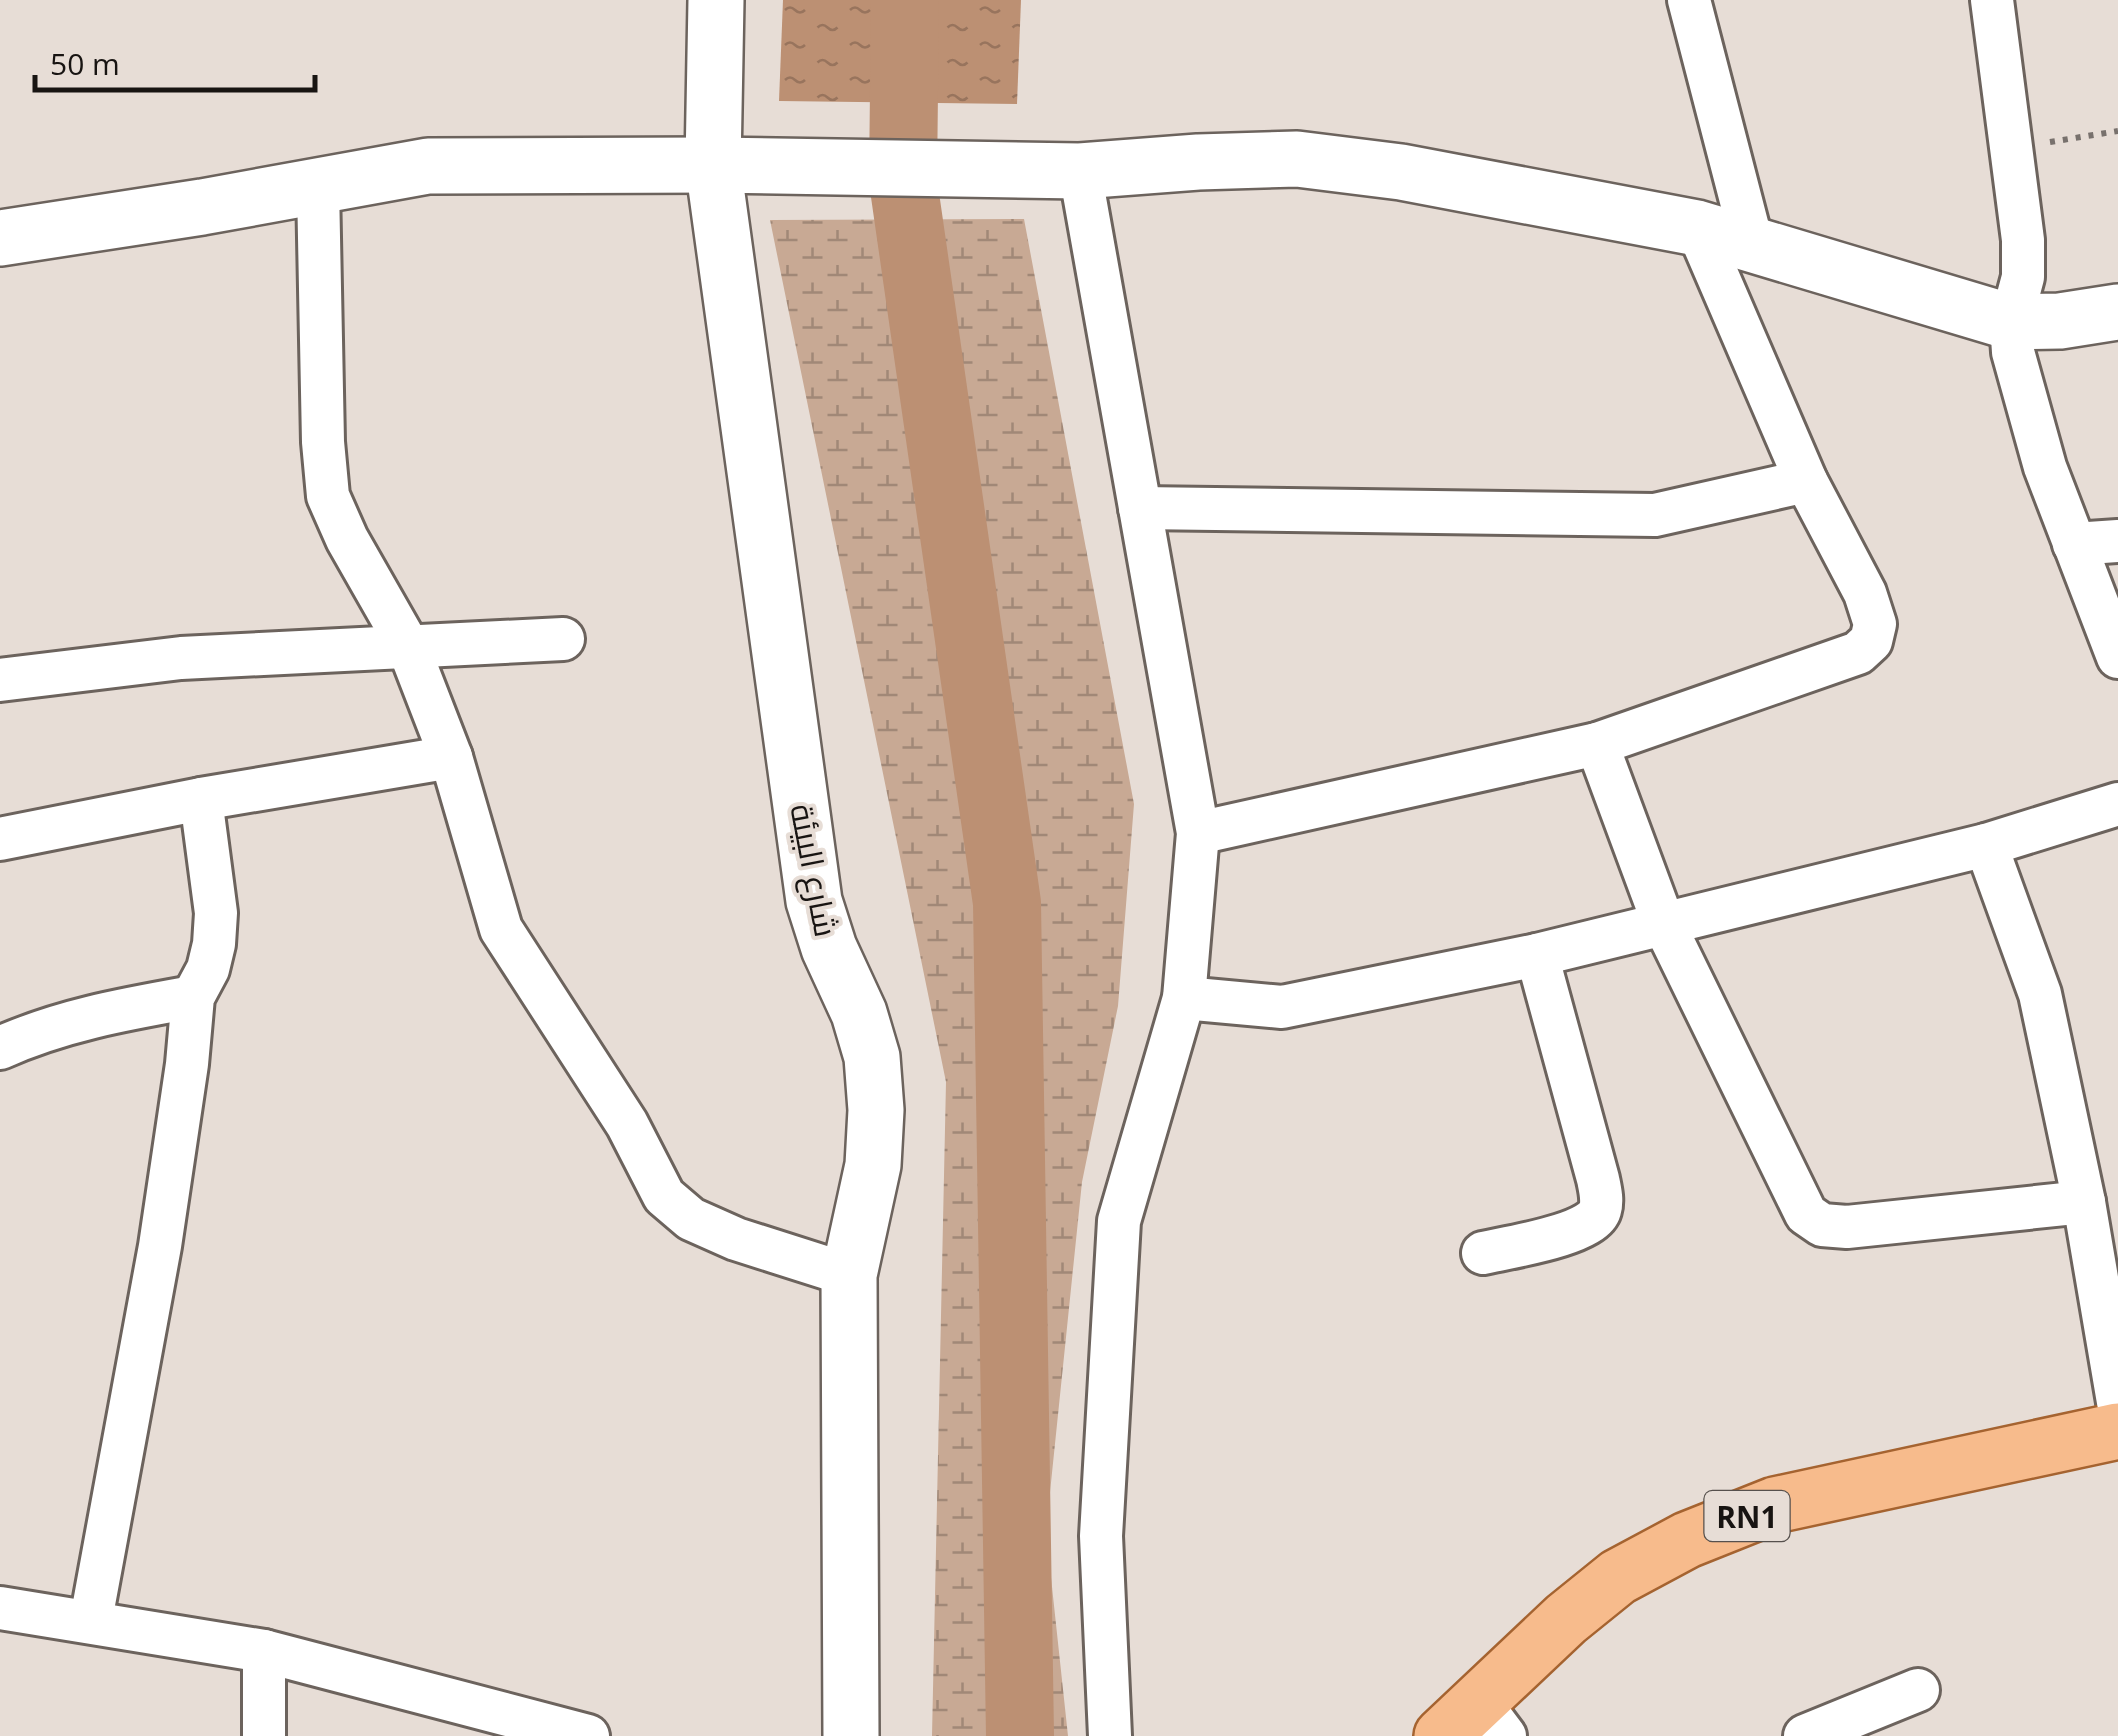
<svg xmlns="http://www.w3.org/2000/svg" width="2118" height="1736" viewBox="0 0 2118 1736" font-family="'Open Sans',Cairo,sans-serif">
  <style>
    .wetland { fill: url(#wetland-marsh) }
    .water { fill: url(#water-ripples) }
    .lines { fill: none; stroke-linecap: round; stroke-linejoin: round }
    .river { stroke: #bc9073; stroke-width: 68 }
    .street-casing { stroke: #6c635d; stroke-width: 48 }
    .secondary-casing { stroke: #6c635d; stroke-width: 60 }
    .primary-casing { stroke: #a56330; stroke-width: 60 }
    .path { stroke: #78716d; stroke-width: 6; stroke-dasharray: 5 8; stroke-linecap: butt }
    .street { stroke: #fff; stroke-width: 42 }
    .secondary { stroke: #fff; stroke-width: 55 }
    .primary { stroke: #f7bb8c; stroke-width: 55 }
    .labels { text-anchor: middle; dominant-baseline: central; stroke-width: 8; stroke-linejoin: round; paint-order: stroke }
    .shield { fill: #e7ddd6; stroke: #56504d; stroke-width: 2.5 }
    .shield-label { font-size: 30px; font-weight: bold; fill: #181412 }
    .street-label { font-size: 32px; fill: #181412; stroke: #e7ddd6 }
  </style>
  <defs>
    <pattern id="wetland-marsh" width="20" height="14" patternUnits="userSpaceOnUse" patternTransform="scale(2.5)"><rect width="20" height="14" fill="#c8a994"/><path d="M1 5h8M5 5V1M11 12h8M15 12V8" fill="none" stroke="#a18877"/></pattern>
    <pattern id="water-ripples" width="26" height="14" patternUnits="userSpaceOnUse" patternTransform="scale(2.5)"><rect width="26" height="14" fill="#bc9073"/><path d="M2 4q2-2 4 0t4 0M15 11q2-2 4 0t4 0" fill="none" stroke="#98745d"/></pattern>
  </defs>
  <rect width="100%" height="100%" fill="#e7ddd6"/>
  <path class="wetland" d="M1024,219L1134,804L1118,1006L1082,1182L1046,1531L1068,1736H932L946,1082L770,220Z"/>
  <path class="water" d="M783,0H1021L1017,104L779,101Z"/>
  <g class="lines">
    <path class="river" d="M905,0L903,181L1007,903L1020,1736"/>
    <defs>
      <g id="street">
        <path d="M1689,0L1752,243"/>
        <path d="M1992,0L2023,240V277L2011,322L2013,352L2045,467L2118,657"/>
        <path d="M1080,171L1198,833L1184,998L1119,1221L1101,1536L1110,1736"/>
        <path d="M318,186L323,442L328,496L347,539L408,646L451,757L501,929L627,1124L664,1196L691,1219L736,1239L849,1275"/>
        <path d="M1140,508L1655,515L1806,481"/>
        <path d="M2074,544L2118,541"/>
        <path d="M0,680L181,658L563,639"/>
        <path d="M1597,744L1663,922L1806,1214L1822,1225L1847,1227L2084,1202"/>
        <path d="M1198,833L1597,744L1858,653L1871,641L1875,624L1865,593L1806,481L1697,228"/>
        <path d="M0,839L201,799L451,757"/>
        <path d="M1986,845L2040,994L2084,1202L2118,1402"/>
        <path d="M1184,998L1282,1007L1537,955L1986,845L2118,804"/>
        <path d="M0,1048C62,1020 126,1009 193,997"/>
        <path d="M1483,1253C1509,1247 1593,1235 1600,1210C1603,1200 1600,1189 1598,1179L1537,955"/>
        <path d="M0,1608L264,1651L588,1736"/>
        <path d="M91,1620L160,1246L187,1064L193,997L208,969L214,944L216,913L201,799"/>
        <path d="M264,1651V1736"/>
        <path d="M1478,1700L1505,1736"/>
        <path d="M1805,1736L1918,1690"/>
      </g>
      <g id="secondary">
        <path d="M716,0L713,165L814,901L829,948L859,1013L872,1057L876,1110L873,1165L849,1275L851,1736"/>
        <path d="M0,238L202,207L428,166L713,165L1080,171L1198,162L1297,159L1401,172L1697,228L2011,322L2060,321L2118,312"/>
      </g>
      <path id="primary" d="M1442,1736L1566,1619L1618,1577L1687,1540L1775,1505L2118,1431"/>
    </defs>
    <use href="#street" class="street-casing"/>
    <use href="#secondary" class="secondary-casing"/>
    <use href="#primary" class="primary-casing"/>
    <path class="path" d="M2050,142L2118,131"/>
    <use href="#street" class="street"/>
    <use href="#secondary" class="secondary"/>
    <use href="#primary" class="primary"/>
  </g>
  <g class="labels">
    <rect class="shield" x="1704.5" y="1491" width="85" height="50" rx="8"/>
    <g class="shield-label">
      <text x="1747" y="1516">RN1</text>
    </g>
    <g class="street-label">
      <text transform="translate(815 870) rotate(79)">شارع البيئة</text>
    </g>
  </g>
  <path d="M35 75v15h280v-15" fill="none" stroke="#181412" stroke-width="5"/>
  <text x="50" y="75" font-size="30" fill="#181412" stroke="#e7ddd6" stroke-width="8" paint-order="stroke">50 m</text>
</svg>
